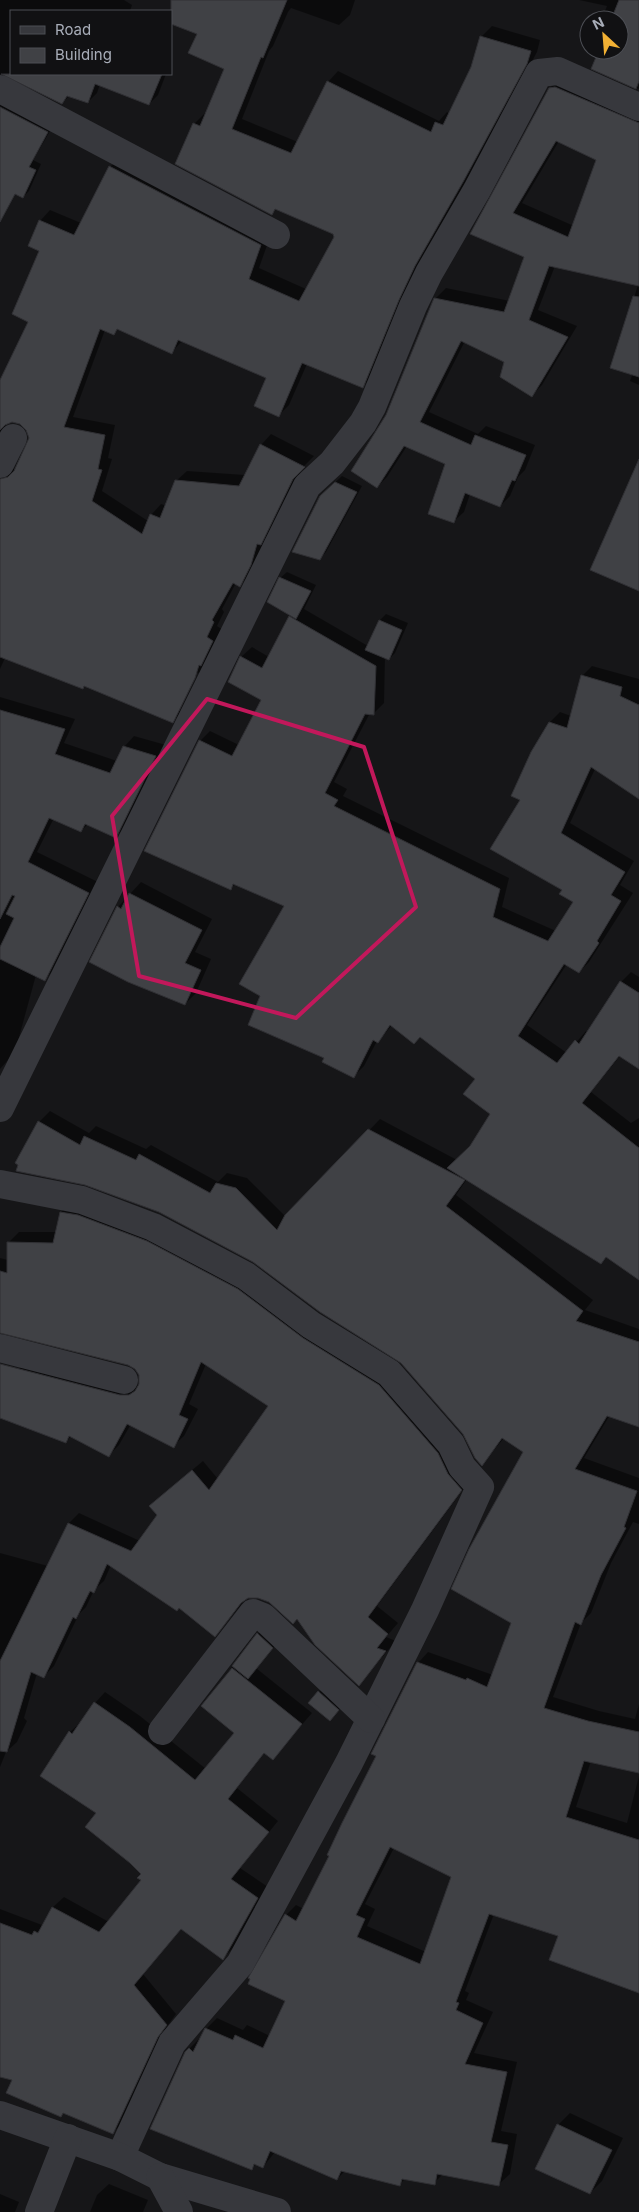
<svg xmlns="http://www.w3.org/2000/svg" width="639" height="2212" viewBox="0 0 639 2212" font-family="Inter,sans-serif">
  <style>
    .shadow { fill: #0007; fill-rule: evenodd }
    .building { fill: #404145; stroke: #303034; fill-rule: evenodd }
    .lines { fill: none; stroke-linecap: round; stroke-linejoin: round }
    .street { stroke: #37383d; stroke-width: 28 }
    .marked { fill: none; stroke: #c2185b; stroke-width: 4; stroke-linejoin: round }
  </style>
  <rect width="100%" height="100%" fill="#161618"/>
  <g class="shadow">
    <path d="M0,0H124L132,5L130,11H11V74H166L158,95L149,104L100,84L97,93L88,102L69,96L62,103L8,74H0Z"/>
    <path d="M188,0H355L350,15L339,25L291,8L288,12L273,46L269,51L242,119L298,142L328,82L338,71L439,121L447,112L450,114L472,68L481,37L492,26L540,40L537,52L473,171L373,376L362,387L307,364L289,405L279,415L268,377L183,340L172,352L119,328L114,333L105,330L73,417L115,425L108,458L112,459L102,491L148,521L151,515L161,504L167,506L176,481L187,471L245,475L261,445L271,434L314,456L303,467L271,533L265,539L261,553L250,575L240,585L236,583L222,609L224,612L217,626L223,630L183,711L173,721L85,685L83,687L5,658L0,669V465L4,468L15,469L28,445L30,437L27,429L21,423L13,421L7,423L0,438V383L30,322L41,250L40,221L50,210L81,223L110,167L121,156L271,234L259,268L306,289L335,237L334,233L277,208L272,214L194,124L205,113L207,114L226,69L199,33ZM196,672L199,673L180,711H177Z"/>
    <path d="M579,0H639V89L593,68L600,50H619V20H612L615,14L605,11L607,6Z"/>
    <path d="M560,78L639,110V385L630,381L633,373L612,367L638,285L555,266L538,310L577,326L542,385L532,395L506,361L465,341L429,412L478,434L486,426L535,445L525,470L518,477L510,496L500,506L470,494L464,512L453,522L447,463L407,446L387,477L377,487L387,415L435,299L446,288L510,301L526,256L472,233L550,88ZM559,141L598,159L574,226L522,203Z"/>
    <path d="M0,97L53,126L33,160L41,164L29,191L23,197L0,187Z"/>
    <path d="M342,476L362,486L326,552L320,558L327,490Z"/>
    <path d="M287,572L316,585L304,609L368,646L380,620L386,614L408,623L395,653L389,659L385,657L384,703L374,713H370L334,782L347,789L343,796L509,878L502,907L556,931L574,902L563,889L521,800L532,752L550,722L560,712L571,716L582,676L592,666L639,679V762L595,769L570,823L634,861L620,885L633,893L589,962L579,972L567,964L527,1025L567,1053L586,1031L588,1033L621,982L631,972L639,977V1068L620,1056L591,1092L631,1123L639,1118V1279L608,1256L601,1263L467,1179L456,1195L593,1300L585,1310L639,1329V1426L610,1415L584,1458L639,1478V1524L633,1522L611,1563L591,1613L581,1623L553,1697L599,1711L635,1719L639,1704V1771L591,1761L576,1807L627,1823L639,1776V1992L560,1935L494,1914L465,1991L469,1993L466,2000L493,2012L474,2053L517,2062L501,2131L517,2134L510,2174L499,2184L443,2174L434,2183L406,2178L400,2184L345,2171L337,2179L275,2152L263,2167L256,2164L251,2168L189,2049L200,2038L201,2039L206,2029L217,2018L243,2030L247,2025L270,2036L287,2000L286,1915L296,1905L304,1909L377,1756L418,1663L428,1652L493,1675L513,1622L525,1451L504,1438L482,1464L464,1433L401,1362L254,1261L159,1211L85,1183L16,1162L39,1122L50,1111L89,1133L96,1126L146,1149L151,1145L218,1182L227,1173L247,1178L286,1217L380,1119L457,1160L471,1146L492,1114L477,1078L420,1035L392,1025L378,1042L377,1041L364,1066L354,1076L326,1057L262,995L285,906L235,884L230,889L200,741L210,731L239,745L262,700L241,657L252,647L269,657L292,615L280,578ZM394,1848L453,1876L426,1952L367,1926L375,1909L365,1904Z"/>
    <path d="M0,697L75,719L64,743L117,761L124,747L134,736L166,745L126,826L116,837L88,824L81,831L54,818L37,852L98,882L55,969L45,979L36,975L15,1052L0,1069Z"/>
    <path d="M141,882L212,919L195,952L211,959L196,993L185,1004L118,907Z"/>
    <path d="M71,1202L157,1231L389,1375L471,1479L377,1606L398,1623L386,1637L396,1641L359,1684L297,1617L269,1601L258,1597H248L215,1635L179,1606L111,1565L104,1581L94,1590L86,1607L79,1614L54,1666L43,1677L37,1673L24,1718L27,1721L17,1742L6,1752L0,1767V1553L48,1566L69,1523L79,1513L140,1541L158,1515L161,1496L203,1461L218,1479L270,1405L206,1364L189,1404L198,1409L184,1436L173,1446L131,1424L119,1445L109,1455L71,1436L66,1442L0,1417V1367L19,1369L30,1359L131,1385H140V1375L135,1368L0,1309V1258L8,1260L9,1242L19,1232H56L61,1212Z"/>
    <path d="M270,1622L284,1635L256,1668L312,1713L273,1758L265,1752L237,1788L278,1821L240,1868L268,1887L233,1948L223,1958L182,1928L143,1974L176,2014L168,2025L124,2122L113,2132L65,2112L61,2116L18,2070L0,2064V1909L42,1925L53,1907L64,1897L109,1922L142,1880V1874L98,1813L70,1732L81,1722L95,1703L105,1692L140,1716L206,1769L236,1733L202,1706L258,1634Z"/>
    <path d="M325,1686L344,1704L336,1713L310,1703Z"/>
    <path d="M570,2113L623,2138L602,2181L590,2193L558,2125Z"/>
    <path d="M109,2184L148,2200L143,2212H90L97,2195Z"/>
    <path d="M0,2194L19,2202L15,2212H0Z"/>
  </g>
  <g class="building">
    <path d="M171,0H287L263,58L261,57L232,129L291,153L327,81L431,132L435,122L443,125L471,67L480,36L531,51L527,64L463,182L415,266L399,300L363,388L302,363L279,417L254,406L266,378L178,340L172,354L117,329L114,335L100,329L64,427L105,435L98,469L102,470L92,501L142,534L150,514L160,518L175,480L239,486L260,444L305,467L293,479L261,545L257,544L251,565L240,587L233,583L212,620L214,622L207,637L213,641L201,666L199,665L195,678L173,723L84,686L83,689L0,657V479L8,477L14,471L29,438L26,430L20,424L12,422L5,425L0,430V380L28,322L12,314L39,251L28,246L39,220L74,235L109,166L261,245L249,279L299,301L334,237L333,234L275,209L272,215L175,164L193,123L200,126L224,69L188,53L197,34L171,24Z"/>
    <path d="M619,0H639V81L636,89L591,69L599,50H619V20H611Z"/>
    <path d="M1,74H162L149,105L95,84L88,103L67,96L62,104Z"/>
    <path d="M555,87L639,123V286L549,266L529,320L568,337L532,397L500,377L504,362L461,341L420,422L471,445L475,435L526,455L515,481L512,480L500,507L465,493L454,523L428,514L445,464L404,446L377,488L351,471L386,415L434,298L504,312L524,257L470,234L549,88ZM556,141L596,160L568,237L513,213Z"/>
    <path d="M0,107L48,132L29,167L36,170L23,198L15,194L0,222Z"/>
    <path d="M633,296L639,297V377L610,368Z"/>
    <path d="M639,459V591L590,570Z"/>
    <path d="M335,482L357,492L320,560L292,552L320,496Z"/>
    <path d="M279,577L311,591L296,619L267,602Z"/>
    <path d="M289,616L376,666L374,715L365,714L325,793L338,800L334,806L500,889L493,917L548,941L573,902L559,894L562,890L490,849L520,800L511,796L531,752L549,722L567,728L581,675L622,687L620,696L639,705V799L591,767L561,833L625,872L611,895L621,901L597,941L599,943L579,973L564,964L518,1036L557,1063L575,1040L579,1044L620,981L639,993V1069L619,1056L582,1103L639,1148V1280L606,1257L601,1264L447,1168L470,1146L490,1114L463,1094L475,1079L420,1037L414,1044L390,1025L378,1043L373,1040L354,1078L322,1062L324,1058L248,1025L260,996L239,984L284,906L233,884L231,890L144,851L199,740L232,756L261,700L228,682L240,656L262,668Z"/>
    <path d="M379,620L402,630L389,660L365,650Z"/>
    <path d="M0,710L65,729L55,754L110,773L123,746L156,756L116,838L85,824L81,832L49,818L28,862L89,893L45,981L0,959V947L14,918L6,914L15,896L12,895L0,919Z"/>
    <path d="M129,893L202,930L185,963L201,970L185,1005L128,982L89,962L117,906L121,909Z"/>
    <path d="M38,1121L80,1145L84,1136L136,1160L139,1154L210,1193L216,1183L236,1188L277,1230L285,1215L368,1129L465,1180L446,1206L583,1311L576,1321L639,1342V1427L607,1416L575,1469L637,1491L624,1527L626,1528L601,1575L581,1625L575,1622L544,1708L588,1721L639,1732V1773L584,1761L566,1817L639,1840V1993L549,1960L558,1936L489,1914L456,2002L459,2003L456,2010L483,2023L465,2064L507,2072L491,2142L508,2145L499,2186L437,2174L435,2185L402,2179L400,2186L341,2171L337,2180L270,2151L263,2168L254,2164L252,2170L150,2129L185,2052L189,2048L193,2052L205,2028L233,2040L235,2035L263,2048L285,2001L248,1984L250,1979L248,1978L285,1914L296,1921L329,1856L327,1855L342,1823L376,1756L371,1754L417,1662L466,1680L467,1678L487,1687L511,1623L451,1589L469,1549L523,1452L502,1438L482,1466L475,1458L463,1434L401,1363L320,1312L253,1262L159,1212L85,1185L16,1171L18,1165L15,1163ZM390,1847L451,1877L420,1964L357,1937L365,1919L356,1915Z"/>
    <path d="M60,1212L78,1215L147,1241L238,1289L303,1338L379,1385L438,1453L448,1474L462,1490L368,1617L388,1634L377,1648L386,1651L359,1686L315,1645L297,1619L293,1624L269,1602L258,1598H248L241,1603L215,1637L179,1608L177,1611L107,1564L94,1593L90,1591L76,1619L73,1617L44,1678L31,1672L7,1752L0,1751V1661L68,1523L131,1551L157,1515L149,1506L192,1470L209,1490L268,1406L201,1362L179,1415L188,1419L174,1448L127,1424L109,1457L69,1436L66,1443L0,1418V1364L120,1395H129L135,1391L139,1384V1375L135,1369L128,1365L0,1333V1271L7,1273V1242L53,1243Z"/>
    <path d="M257,1633L273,1648L248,1679L232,1666Z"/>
    <path d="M232,1668L302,1724L273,1760L264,1753L228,1799L269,1832L231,1879L258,1898L223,1960L181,1929L134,1985L167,2025L158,2037L113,2134L63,2113L61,2117L6,2093L12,2080L0,2077V1923L32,1935L34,1931L38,1933L52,1907L99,1932L141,1880L137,1878L141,1874L130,1863L85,1827L96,1813L40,1776L69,1731L72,1734L94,1702L130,1727L195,1780L234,1733L201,1706Z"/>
    <path d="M318,1691L339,1710L330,1721L308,1703Z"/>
    <path d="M557,2124L612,2150L590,2194L535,2169Z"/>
  </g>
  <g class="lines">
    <g class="street">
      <path d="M0,89L276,235"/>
      <path d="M0,464L13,438"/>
      <path d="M0,1108L307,486L332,463L363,423L372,407L413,306L429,273L477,190L539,73L558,71L639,107"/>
      <path d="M0,1184L82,1200L153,1227L246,1276L311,1325L389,1373L451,1444L462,1467L480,1487L425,1610L349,1763L240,1964L172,2043L120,2157"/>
      <path d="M0,1348L124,1380"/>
      <path d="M162,1731L253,1613L263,1617L371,1719"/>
      <path d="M0,2115L120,2157L160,2177L277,2212"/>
      <path d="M160,2177L179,2212"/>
      <path d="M39,2212L68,2138"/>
    </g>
  </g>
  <path class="marked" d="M207,699L364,747L416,907L296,1018L139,976L112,816Z"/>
  <rect x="10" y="10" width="162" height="65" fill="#111113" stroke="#4d4f55"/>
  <rect x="20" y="26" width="25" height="8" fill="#37383d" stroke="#4d4f55"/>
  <text x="55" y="35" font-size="15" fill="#a8adb8">Road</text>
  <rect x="20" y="48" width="25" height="15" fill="#404145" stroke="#4d4f55"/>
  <text x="55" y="60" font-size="15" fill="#a8adb8">Building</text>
  <g transform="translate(604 35) rotate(334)"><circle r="24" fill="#111113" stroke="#4d4f55"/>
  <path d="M0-4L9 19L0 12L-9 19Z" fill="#f2b134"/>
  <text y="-8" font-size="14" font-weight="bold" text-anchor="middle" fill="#a8adb8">N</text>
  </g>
</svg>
